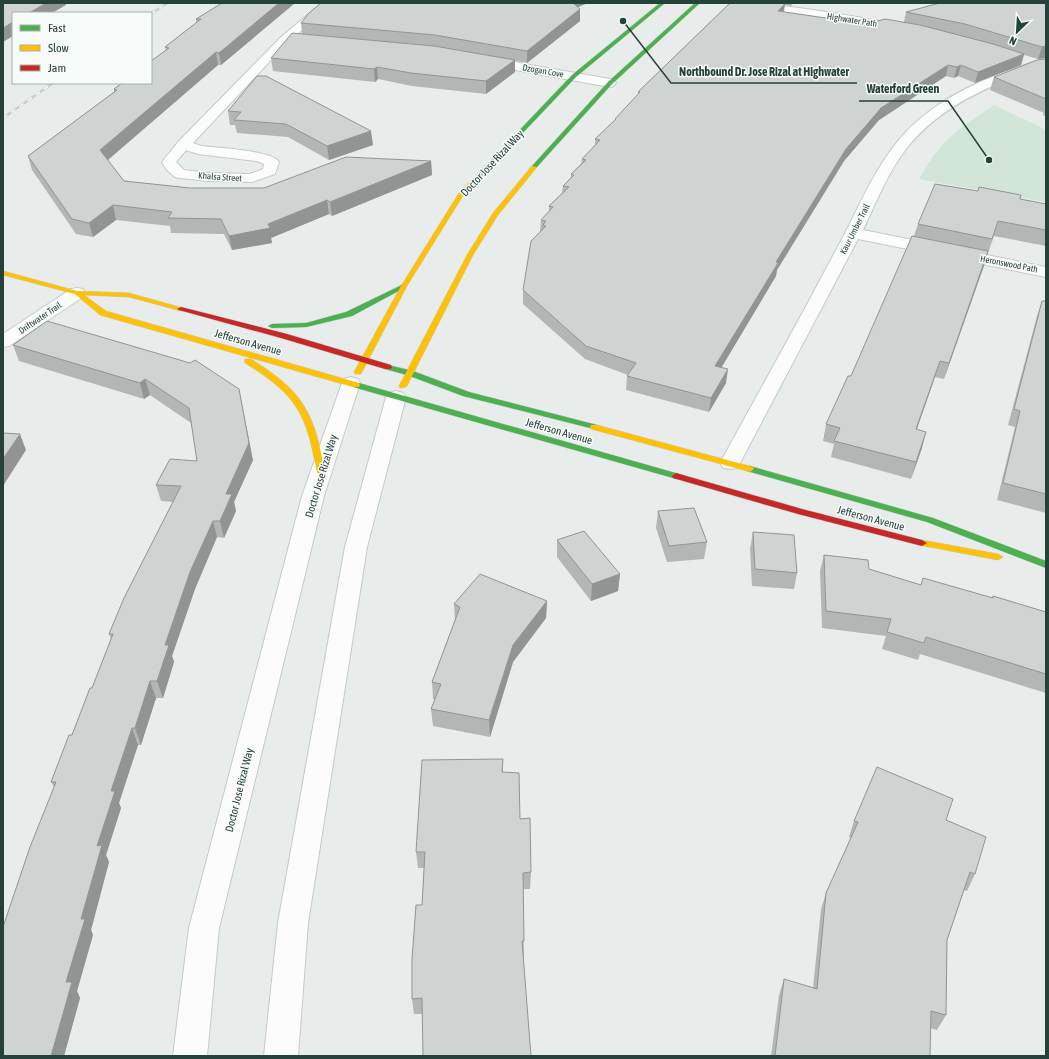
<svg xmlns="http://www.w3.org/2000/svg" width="1049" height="1059" viewBox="0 0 1049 1059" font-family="'Asap Condensed',sans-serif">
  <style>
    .green { fill: #d1e6d8 }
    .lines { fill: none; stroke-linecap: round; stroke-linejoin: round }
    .street-casing { stroke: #c5cac8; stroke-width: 2 }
    .fast-casing { stroke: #c3cbc8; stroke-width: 1 }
    .slow-casing { stroke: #c3cbc8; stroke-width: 1 }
    .jam-casing { stroke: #c3cbc8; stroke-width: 1 }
    .street { fill: #fcfcfc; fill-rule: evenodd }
    .fast { fill: #4caf50; fill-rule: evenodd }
    .slow { fill: #ffc107; fill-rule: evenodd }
    .jam { fill: #c62828; fill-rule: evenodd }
    .rail-casing { stroke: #c9cdcc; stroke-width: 2.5 }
    .rail { stroke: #f7fbf9; stroke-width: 1.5; stroke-dasharray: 5; stroke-linecap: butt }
    .wall { fill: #b2b6b5 }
    .shaded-wall { fill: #919493 }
    .building { fill: #cfd4d2; stroke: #919493 }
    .labels { text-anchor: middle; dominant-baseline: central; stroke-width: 3; stroke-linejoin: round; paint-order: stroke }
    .far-street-label { font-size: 9px; fill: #24423a; stroke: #f7fbf9 }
    .street-label { font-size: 11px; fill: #24423a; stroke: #f7fbf9 }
    .leader { fill: none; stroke: #24423a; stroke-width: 1.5 }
    .callout-dot { fill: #24423a; stroke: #f7fbf9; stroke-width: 1.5 }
    .callout-label { font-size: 12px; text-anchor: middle; font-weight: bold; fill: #24423a; stroke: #f7fbf9; stroke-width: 3; stroke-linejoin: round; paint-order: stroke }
  </style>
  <rect width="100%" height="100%" fill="#e8edeb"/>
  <path class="green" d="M994,105L1046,130V202L919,179C925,170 930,159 938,150C953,131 974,119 994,105Z"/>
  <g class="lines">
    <defs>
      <g id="street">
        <path d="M322,3H334L289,41L193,143L201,146C216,148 271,150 279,162L275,174L252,182L209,181L180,178L175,177L166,169L162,162L179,141L281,37ZM186,150L198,154L257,161L264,164L263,169L250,174L209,173L184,170L176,162Z"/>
        <path d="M728,3C786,3 845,15 902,25L908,28L902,31L850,22L733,6Z"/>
        <path d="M486,57L610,79L614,80L616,83L614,86L610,87L482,64L480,61L482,58Z"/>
        <path d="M1046,59V67C995,82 939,106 906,149C887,174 876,203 863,230L1046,267V277L858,239L740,463L737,468L730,469L723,468L720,463C759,392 798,322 836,250C858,211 874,166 905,133C941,95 996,72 1046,59Z"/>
        <path d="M77,288L83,289L85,293L83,297L9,346L3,347V334L71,289Z"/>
        <path d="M351,377L358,379L360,383L324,496L219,928L207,1056H173L189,928L302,496L342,383L344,379Z"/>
        <path d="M396,391L403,393L406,397L367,547L308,923L298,1056H264L278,923L345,547L386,397L389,393Z"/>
      </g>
      <g id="fast">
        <path d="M660,3H665L576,77L476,182H472V180L572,75Z"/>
        <path d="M695,3H700L612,84L536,168H532V166L608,82Z"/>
        <path d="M404,284L407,286L406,287L352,316L306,327L272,328L268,326L272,324L306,323L346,312Z"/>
        <path d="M385,365H388L413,371L469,392L597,425L598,427L594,429L463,396L407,375L385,369Z"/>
        <path d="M353,383H359L679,474L680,476L676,479L673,478L353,387L352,385Z"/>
        <path d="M750,466L933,518L1046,561V568L927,522L747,471L746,469Z"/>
      </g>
      <g id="slow">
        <path d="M532,166L537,167L498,215L473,255L407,386L403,388H400L399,386L467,255L493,213Z"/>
        <path d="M472,180L477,181L464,194L407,286L362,372L361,374H355L354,372L401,286L459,193Z"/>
        <path d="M3,271L77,291L129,293L183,308L185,309L181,311L129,297L84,295L106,311L359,383L360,385L359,387H353L100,315L75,294L3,275Z"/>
        <path d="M245,359H251C304,392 314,412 325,472L324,474H318L317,472C306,413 297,395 245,363Z"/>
        <path d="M591,425H597L753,467L754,469L750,472L747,471L591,429L590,427Z"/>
        <path d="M922,540L998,554L1003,557L998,560L919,545L917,543Z"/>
      </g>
      <g id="jam">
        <path d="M181,307L287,334L391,365L392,367L391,369H385L281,338L179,310L177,309Z"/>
        <path d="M676,473L802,509L922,540L927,543L922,546L798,514L673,478L672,476Z"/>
      </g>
    </defs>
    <use href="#street" class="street-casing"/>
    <use href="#fast" class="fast-casing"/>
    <use href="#slow" class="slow-casing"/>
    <use href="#jam" class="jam-casing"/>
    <use href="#street" class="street"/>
    <use href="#fast" class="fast"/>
    <use href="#slow" class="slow"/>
    <use href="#jam" class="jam"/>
    <defs>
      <g id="rail">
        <path d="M151,14L167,3"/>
        <path d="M3,118L53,83"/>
      </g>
    </defs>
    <use href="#rail" class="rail-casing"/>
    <use href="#rail" class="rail"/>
  </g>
  <g class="wall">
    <path d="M222,3H295L221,65H218L108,160L124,181L190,188H264L431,161L432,175L332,216L329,214L271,238L272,243L232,250L224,234L171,233L170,226L116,220L93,237L76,234L32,170L28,156L114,92V89L166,50L165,47L196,23V19Z"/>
    <path d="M730,3H793L791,6L785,5L784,12L853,22L871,23L904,22L906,12L1046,3V58L1038,59L1024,55L1021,65L975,83L958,76L954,78L946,76L879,120L844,161L777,270L776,276L721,368L726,383L709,412L626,390L627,376L628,375L585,359L523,304V290L540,231L541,220L549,212V206L562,193L563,186L571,177V174L581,164L582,159L595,146V139L615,121V119L638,95V92Z"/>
    <path d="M578,7L580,21L527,63L515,61V72L486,94L412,86L378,79L375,82L273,71L271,58L302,34L301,23Z"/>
    <path d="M1046,59V116L1043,115L1044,113L990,90L994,77Z"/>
    <path d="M257,76L373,145L329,160L288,137L237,133L235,125H230L228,111Z"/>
    <path d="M1020,199L1046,204V246L994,236L944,379L935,377L917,429L922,448L911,479L831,457L834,444L823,441L826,424L851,376L914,236L918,224Z"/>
    <path d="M1042,301H1046V513L997,500L1015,427L1008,425L1037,316Z"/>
    <path d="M13,345L190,363L253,460L234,502L236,511L224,538L217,537L195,589L172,656L174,662L163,698H156L141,745H138L119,803L121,808L106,855L109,862L91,930L93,935L77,991L80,998L64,1056L54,787L51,782L92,688L111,639L109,634L173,502L161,501L156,485L197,461L191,423L150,395L144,399L19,361Z"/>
    <path d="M658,511L707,542L704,559L667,562L656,528Z"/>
    <path d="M753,532L797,573L794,589L752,586L750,549Z"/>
    <path d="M557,540L620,574L618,591L591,601L557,557Z"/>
    <path d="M824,555L869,569L921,585L992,598L993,596L1046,612V693L920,654L918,660L882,649L886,636L822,628L820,571Z"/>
    <path d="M547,601L546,618L513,662L490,737L433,726L431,709L435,699H433L432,682L455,620L454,604Z"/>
    <path d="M503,759V772L520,819L531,872L530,889H523L524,957L422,1014H414L412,999L422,905L424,868H418L416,852Z"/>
    <path d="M946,820L975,874L967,891L964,890L947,940L946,1015L937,1030L930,1028V1056H771L779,995L784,979L813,988L821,909L826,893L851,838L849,837L854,821Z"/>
  </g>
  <g class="shaded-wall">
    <path d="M46,3H65L66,5L52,13H29Z"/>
    <path d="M279,3H295L221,65L219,53Z"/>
    <path d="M570,3H588L569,11Z"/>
    <path d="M785,4L783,14L778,11Z"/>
    <path d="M580,9V21L527,63V51Z"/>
    <path d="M13,22V36L3,42V28Z"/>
    <path d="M1046,46V58L1038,59L1042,47Z"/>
    <path d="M216,52L218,65L103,164L100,150Z"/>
    <path d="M1024,54L1021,65L975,83L978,72Z"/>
    <path d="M515,60V72L486,94V81Z"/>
    <path d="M948,65L946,76L879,120L844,161L777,270L776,276L714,380L715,366L776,262L846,149L881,108Z"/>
    <path d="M961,65L958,76L954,78L957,67Z"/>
    <path d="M377,67L378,79L375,82L374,69Z"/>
    <path d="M371,131L373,145L329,160L327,146Z"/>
    <path d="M431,161L432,175L332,216L330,202Z"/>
    <path d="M327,200L329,214L271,238L272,243L232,250L229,236L268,224Z"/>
    <path d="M113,205L116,220L93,237L89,223Z"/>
    <path d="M988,251L984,266L944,379L949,363Z"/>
    <path d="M940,361L935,377L911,445L916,429Z"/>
    <path d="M728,369L726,383L709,412L711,398Z"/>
    <path d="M145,379L150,395L144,399L140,383Z"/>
    <path d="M239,389L253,460L234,502L236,511L224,538L220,521L226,494Z"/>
    <path d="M926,432L922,448L911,479L916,462Z"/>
    <path d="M20,434L26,450L3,486V459Z"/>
    <path d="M213,521L217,537L195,589L172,656L174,662L163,698L157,681L165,645L190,572Z"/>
    <path d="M620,574L618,591L591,601L592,584Z"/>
    <path d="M547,601L546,618L513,662L490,737L489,720L513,645Z"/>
    <path d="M150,681L156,698L141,745L135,728Z"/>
    <path d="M132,728L138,745L119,803L121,808L106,855L109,862L91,930L93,935L77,991L80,998L64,1056H51L66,982L81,919L97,846L111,791Z"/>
  </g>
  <g class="building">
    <path d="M3,3H46L29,13H13V22L3,28Z"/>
    <path d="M222,3H279L219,53L216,52L100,150L124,181L190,188H264L346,157L431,161L330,202L327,200L268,224L270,228L229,236L221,219L168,218L172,212L113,205L89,223L72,219L28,156L117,90L114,89L122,83H151V61L169,48L165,47L201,19H196Z"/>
    <path d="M321,3H573L580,9L527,51L435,35L301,23L309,13Z"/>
    <path d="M730,3H777L785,4L778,11L853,22L855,20L871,23L885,19L920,25L993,44L1024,54L978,72L961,65L957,67L948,65L881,108L846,149L776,262L778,263L715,366L728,369L711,398L627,376L636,363L586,346L523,290L531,241L546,226L543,225L546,221L541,220L553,207L549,206L569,187L563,186L574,175L571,174L586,160L582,159L600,140L595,139L616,119H615L640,92H638Z"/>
    <path d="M940,3H1046V46L1042,47L965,24L906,12Z"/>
    <path d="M292,33L434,46L515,60L486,81L411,73L377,67L374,69L271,58Z"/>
    <path d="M1046,59V99L994,77L1037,60Z"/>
    <path d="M257,76H266L371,131L327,146L286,124L234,120L241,112L228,111Z"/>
    <path d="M935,184L978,191L979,187L1021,195L1020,199L1046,204V230L998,221L992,239L918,224Z"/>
    <path d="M912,236L988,251L949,363L940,361L916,429L926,432L916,462L834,441L840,428L826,424L848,376H851Z"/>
    <path d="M1042,301H1046V494L1003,483L1020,411L1014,409Z"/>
    <path d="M47,321L190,363L195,360L239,389L249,443L226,494H232L220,521H213L190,572L165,645H169L157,681H150L135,728H132L111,791H115L97,846L102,845L81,919H85L66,982H72L51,1056L57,1055V1056H3V927L30,847L56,782H51L69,735H72L90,688H92L113,634H109L124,598L181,486L156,485L170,459L197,461L189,408L145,379L140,383L13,345Z"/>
    <path d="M3,433L20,434L3,459Z"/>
    <path d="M694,508L707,542L669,546L658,511Z"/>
    <path d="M584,531L620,574L592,584L557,540Z"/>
    <path d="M753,532L794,535L797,573L755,569Z"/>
    <path d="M824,555L868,560L869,569L921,585L923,578L993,598V596L1046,612V674L926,637L924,643L887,632L891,619L826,611Z"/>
    <path d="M480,574L547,601L513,645L489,720L431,709L441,684L432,682L460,607L454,604Z"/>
    <path d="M503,759L502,772L519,773L520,819L530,818L531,872L523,873L524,941H522L531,1056H423L422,998L412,999V959L416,905H422L425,852H416L422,760Z"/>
    <path d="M877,767L953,799L946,820L986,837L975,874L970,872L947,940L946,1015L931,1011L930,1056H775L784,979L817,989L826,893L858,822L854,821Z"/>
  </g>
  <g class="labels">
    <g class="far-street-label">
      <text transform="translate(852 20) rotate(9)">Highwater Path</text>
      <text transform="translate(543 71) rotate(10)">Dzogan Cove</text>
      <text transform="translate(220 177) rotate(4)">Khalsa Street</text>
      <text transform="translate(855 229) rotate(-63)">Kaur Umber Trail</text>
      <text transform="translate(1009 264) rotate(11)">Heronswood Path</text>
      <text transform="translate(40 318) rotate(-34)">Driftwater Trail</text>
    </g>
    <g class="street-label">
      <text transform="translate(492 163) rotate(-47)">Doctor Jose Rizal Way</text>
      <text transform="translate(248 342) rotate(16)">Jefferson Avenue</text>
      <text transform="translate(559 431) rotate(16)">Jefferson Avenue</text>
      <text transform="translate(321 476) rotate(-73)">Doctor Jose Rizal Way</text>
      <text transform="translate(871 518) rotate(15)">Jefferson Avenue</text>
      <text transform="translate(239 790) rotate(-76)">Doctor Jose Rizal Way</text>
    </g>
  </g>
  <path class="leader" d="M623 21L671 83H857M989 160L948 101H859"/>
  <g class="callout-dot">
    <circle cx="623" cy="21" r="4"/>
    <circle cx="989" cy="160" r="4"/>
  </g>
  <g class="callout-label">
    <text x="764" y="76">Northbound Dr. Jose Rizal at Highwater</text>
    <text x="903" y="93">Waterford Green</text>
  </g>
  <rect width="1049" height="1059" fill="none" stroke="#24423a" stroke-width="8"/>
  <rect x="12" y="12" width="140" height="72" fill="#f7fbf9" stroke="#a3b1ad"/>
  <rect x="20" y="25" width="20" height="6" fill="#4caf50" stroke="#a3b1ad"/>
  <text x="48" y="32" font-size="12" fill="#24423a">Fast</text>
  <rect x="20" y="45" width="20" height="6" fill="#ffc107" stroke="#a3b1ad"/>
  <text x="48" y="52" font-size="12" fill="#24423a">Slow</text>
  <rect x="20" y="65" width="20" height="6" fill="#c62828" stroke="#a3b1ad"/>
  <text x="48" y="72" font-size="12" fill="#24423a">Jam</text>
  <g transform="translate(1017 32) rotate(205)" stroke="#f7fbf9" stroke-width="3" paint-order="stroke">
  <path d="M0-3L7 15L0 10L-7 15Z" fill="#24423a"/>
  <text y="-6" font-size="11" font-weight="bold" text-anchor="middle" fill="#24423a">N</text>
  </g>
</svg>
